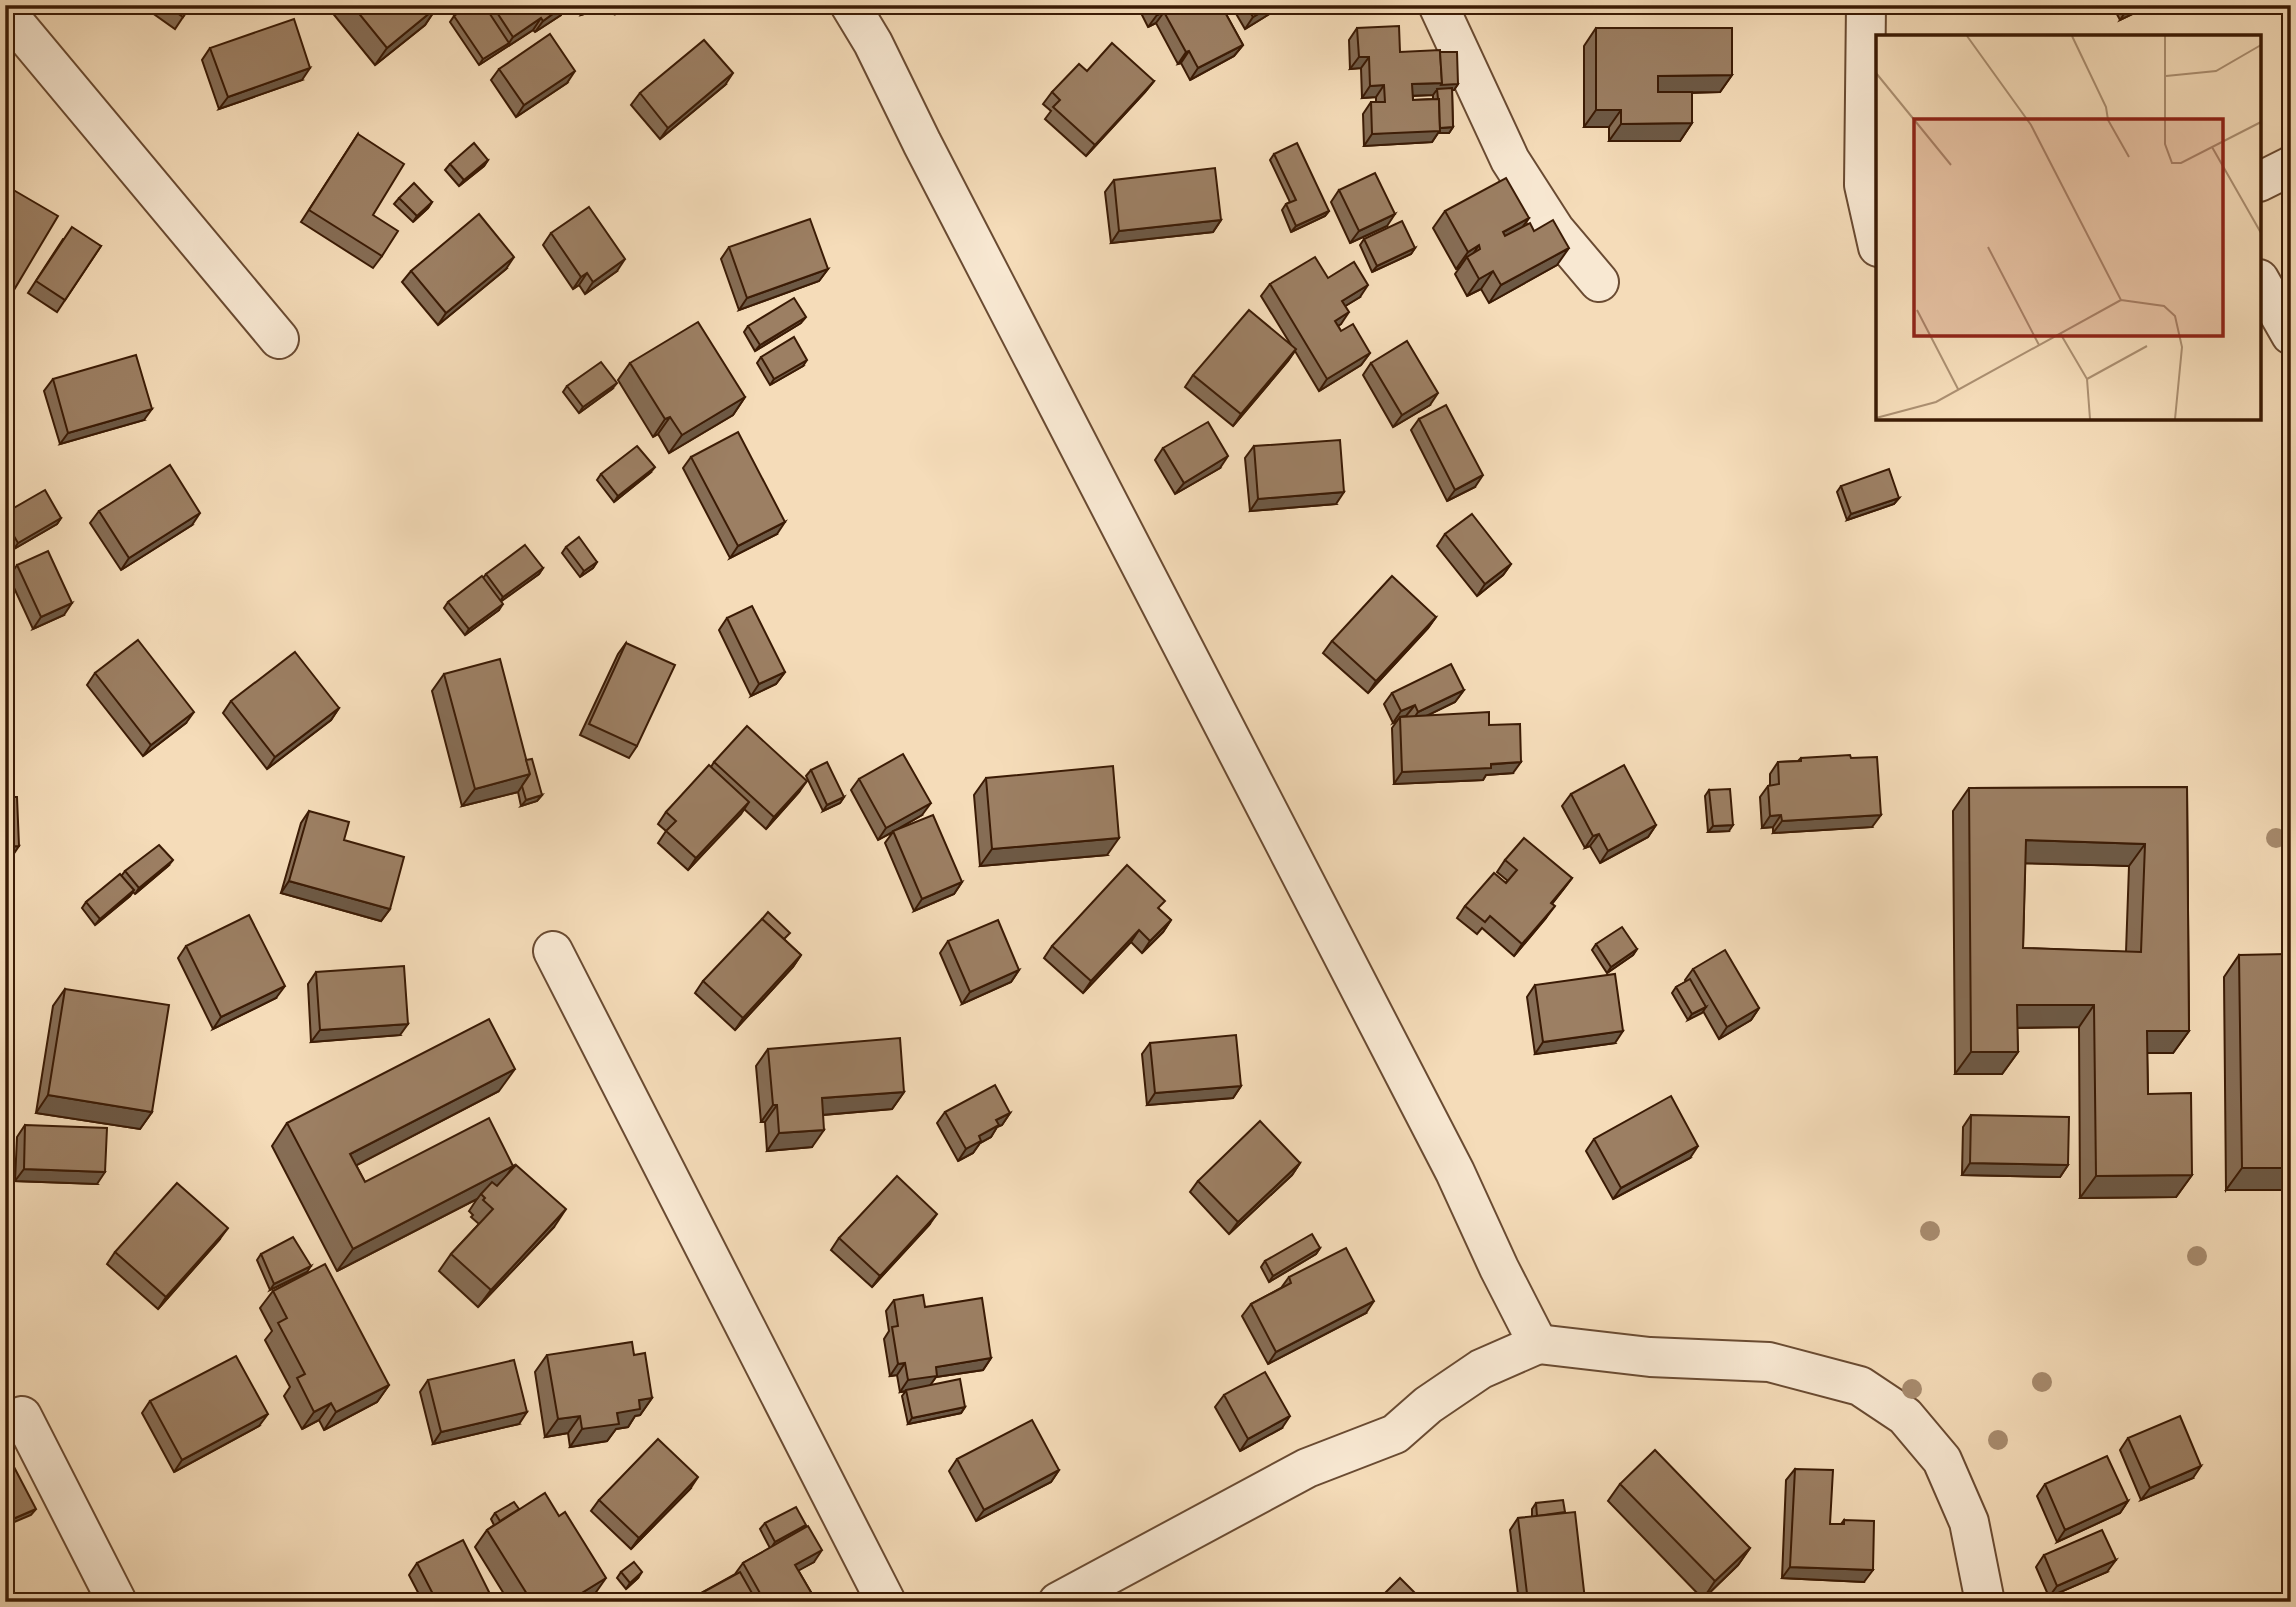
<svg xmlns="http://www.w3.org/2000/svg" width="2296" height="1607" viewBox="0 0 2296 1607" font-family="'Gentium Book Plus',serif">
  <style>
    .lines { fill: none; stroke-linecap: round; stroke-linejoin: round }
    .minor-casing { stroke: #6a4b32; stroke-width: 42 }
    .minor { stroke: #f8e8d2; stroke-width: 38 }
    .tree { fill: #a88c6f }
    .wall { fill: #866d55; stroke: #3b1b05; stroke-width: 2; fill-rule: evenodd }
    .shaded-wall { fill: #6d5945; stroke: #3b1b05; stroke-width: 2 }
    .building { fill: #9c7f63; stroke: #3b1b05; stroke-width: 2; fill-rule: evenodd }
    .inset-road { fill: none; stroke: #ab8f71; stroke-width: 2 }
    .view { fill: #8f2418; fill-opacity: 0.15; stroke: #8f2418; stroke-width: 3.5 }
    .inset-edge { fill: none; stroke: #3b1b05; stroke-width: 3.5 }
  </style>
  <rect width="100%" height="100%" fill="#f5dcb9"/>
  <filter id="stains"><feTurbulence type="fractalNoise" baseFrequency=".00286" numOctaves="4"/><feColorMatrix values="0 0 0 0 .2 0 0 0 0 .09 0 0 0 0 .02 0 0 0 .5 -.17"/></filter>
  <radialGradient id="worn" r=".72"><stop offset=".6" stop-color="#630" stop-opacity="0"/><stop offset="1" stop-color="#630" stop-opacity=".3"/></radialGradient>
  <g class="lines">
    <defs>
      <g id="minor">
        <path d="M850,5L873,43L922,143L1455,1172L1499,1268L1538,1344L1481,1369L1428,1405L1395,1434L1307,1468L1058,1602"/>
        <path d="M1438,5L1510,160L1555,230L1599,282"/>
        <path d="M1866,5L1864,185L1878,247"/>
        <path d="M5,11L279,339"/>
        <path d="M2259,182L2291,166"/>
        <path d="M2259,279L2291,335"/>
        <path d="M553,951L886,1602"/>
        <path d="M1538,1344L1650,1357L1769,1362L1860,1386L1905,1416L1942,1460L1969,1522L1985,1602"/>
        <path d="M22,1416L117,1602"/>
      </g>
    </defs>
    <use href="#minor" class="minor-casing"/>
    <use href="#minor" class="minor"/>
  </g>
  <g class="tree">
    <circle cx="2276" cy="838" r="10"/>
    <circle cx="1930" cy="1231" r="10"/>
    <circle cx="2197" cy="1256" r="10"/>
    <circle cx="2042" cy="1382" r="10"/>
    <circle cx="1912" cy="1389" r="10"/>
    <circle cx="1998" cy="1440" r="10"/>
  </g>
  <g class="wall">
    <path d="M141,5H191L175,29Z"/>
    <path d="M326,5H435L437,7L425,25L375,65Z"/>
    <path d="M469,5H567L561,15L535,32L533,30L479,65L450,22L454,16Z"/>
    <path d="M578,5H613L581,15Z"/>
    <path d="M613,5H646L616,14Z"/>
    <path d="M1137,5H1221L1243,45L1234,56L1190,80L1181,63L1178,64L1156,23L1148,27Z"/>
    <path d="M1231,5H1284L1245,29Z"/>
    <path d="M2112,5H2151L2120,20Z"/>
    <path d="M1357,28L1400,52H1440L1458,84L1454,90H1452L1453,127L1449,133H1438L1432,142L1364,146L1363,114L1371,102H1376V97L1362,98L1361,68L1350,69L1349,40ZM1433,95V99L1413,100V96Z"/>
    <path d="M1596,28L1732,75L1720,92L1692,93V123L1680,141H1609V127H1584V46Z"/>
    <path d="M210,48L302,80L219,109L202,60Z"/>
    <path d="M499,69L567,83L516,117L491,80Z"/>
    <path d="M1087,71L1154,81L1145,92L1086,156L1045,119L1051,111L1043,104L1052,92Z"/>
    <path d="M725,85L660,139L631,105L640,93Z"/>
    <path d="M358,134L373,215L382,256L373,268L301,222Z"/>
    <path d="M1274,154L1329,211L1325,216L1291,232L1282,210L1286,204L1290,202L1270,160Z"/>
    <path d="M488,160L484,166L459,186L445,170L450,164Z"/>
    <path d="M1114,180L1221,220L1213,232L1111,243L1105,192Z"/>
    <path d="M1339,190L1387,226L1350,243L1331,202Z"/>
    <path d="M399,198L432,202L428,208L413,222L394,204Z"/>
    <path d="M1445,211L1529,218L1523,226L1534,231L1557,265L1489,303L1481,289L1467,296L1455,274L1460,267L1456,269L1433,228Z"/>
    <path d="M551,233L617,271L585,294L579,285L573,289L543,245Z"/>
    <path d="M63,239L101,246L57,312L28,293Z"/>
    <path d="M1364,239L1415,248L1411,254L1372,272L1360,245Z"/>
    <path d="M729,247L828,269L819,281L739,310L721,259Z"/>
    <path d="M506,269L438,325L402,282L411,271Z"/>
    <path d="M1328,278L1360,297L1345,306L1341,324L1338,326L1341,331L1370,353L1361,365L1319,391L1295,351L1288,361L1233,426L1185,387L1193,375L1291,345L1261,296L1270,284Z"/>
    <path d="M801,323L755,351L744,332L748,326Z"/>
    <path d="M761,357L803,366L770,385L757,363Z"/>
    <path d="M630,363L745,397L733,415L669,453L658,434L653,437L618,380Z"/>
    <path d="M1371,363L1430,405L1393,427L1363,375Z"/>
    <path d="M53,379L144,420L60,444L44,391Z"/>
    <path d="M567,386L612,389L579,413L563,392Z"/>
    <path d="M1419,419L1475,487L1447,501L1411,430Z"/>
    <path d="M1254,446L1336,504L1250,511L1245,458Z"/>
    <path d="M1163,448L1220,468L1175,494L1155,460Z"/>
    <path d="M691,457L777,534L730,558L683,468Z"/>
    <path d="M650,473L614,502L597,480L601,474Z"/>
    <path d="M1841,486L1899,498L1894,504L1847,520L1837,492Z"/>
    <path d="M99,511L192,525L121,570L90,523Z"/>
    <path d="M5,513L61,518L57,524L14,549L5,534Z"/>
    <path d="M1445,534L1511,564L1503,575L1477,596L1437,546Z"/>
    <path d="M566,547L597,562L593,568L580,577L562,553Z"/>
    <path d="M17,565L64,615L33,629L9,577Z"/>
    <path d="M543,568L539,574L501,601L499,610L465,635L444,608L448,602L483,578L486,574Z"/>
    <path d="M1436,617L1428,628L1368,693L1323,653L1332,641Z"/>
    <path d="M727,618L785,672L776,684L751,696L719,630Z"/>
    <path d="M626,643L637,746L629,758L580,735L618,654Z"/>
    <path d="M95,673L186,723L143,756L87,685Z"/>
    <path d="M444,674L526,760L542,795L537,801L521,806L518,792L462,806L432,691Z"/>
    <path d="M1464,690L1455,702L1428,715L1489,725L1513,773L1486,775L1483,780L1394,784L1392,728L1397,721L1393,723L1384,704L1392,693Z"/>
    <path d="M231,701L339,708L331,720L267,769L223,713Z"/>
    <path d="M1801,758L1872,827L1773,833V827L1762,828L1760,797L1768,786L1770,785V774L1778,762L1798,761Z"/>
    <path d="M714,762L799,792L766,829L744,809L688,870L658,843L666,831L658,824L666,812L711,767Z"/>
    <path d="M811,770L844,797L840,803L823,811L806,776Z"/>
    <path d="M986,778L1107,855L980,866L974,795Z"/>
    <path d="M859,779L922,815L895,831L962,882L954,894L914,911L885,843L893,832L878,840L851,790Z"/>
    <path d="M2187,787L2189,1031L2173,1053H2147L2148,1094L2192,1175L2176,1197L2080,1198L2079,1027L2017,1028L2018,1052L2002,1074H1955L1953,811L1969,788ZM2025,863L2129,866L2126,952L2023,948Z"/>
    <path d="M1709,790L1729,831L1708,832L1705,796Z"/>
    <path d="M1571,794L1656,825L1648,837L1600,863L1590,846L1585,848L1562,806Z"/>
    <path d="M309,811L344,840L390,909L381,921L281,893L301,823Z"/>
    <path d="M1505,860L1572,878L1552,904L1546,918L1514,956L1482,928L1477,934L1457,918L1465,906L1508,881L1497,872Z"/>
    <path d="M168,866L135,894L133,892L130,896L95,925L82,908L86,902L122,875L125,871Z"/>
    <path d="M1159,909L1171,920L1163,932L1142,953L1131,942L1083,993L1044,958L1052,946Z"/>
    <path d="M785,940L801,955L793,967L735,1030L695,993L703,981Z"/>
    <path d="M948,941L1019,970L1011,982L962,1004L940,953Z"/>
    <path d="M1596,944L1637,949L1633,955L1607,973L1592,950Z"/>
    <path d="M186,946L276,998L213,1029L178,958Z"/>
    <path d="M2239,955L2287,1012L2288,1109L2226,1190L2224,977Z"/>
    <path d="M1693,969L1759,1008L1751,1020L1719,1039L1703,1011L1688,1020L1672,993L1676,987L1686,982L1685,980Z"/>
    <path d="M316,972L400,1035L311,1042L308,984Z"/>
    <path d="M1535,985L1615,1043L1535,1054L1527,997Z"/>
    <path d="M65,989L152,1112L140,1129L36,1113L53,1006Z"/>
    <path d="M1150,1043L1241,1086L1233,1098L1147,1105L1142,1054Z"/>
    <path d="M768,1049L904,1092L892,1109L823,1115L812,1147L767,1151L765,1122H761L756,1066Z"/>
    <path d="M499,1091L356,1165L365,1182L513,1166L507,1175L554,1227L478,1307L439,1271L451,1254L479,1224L471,1217L473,1215L469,1211L477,1199L337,1271L272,1146L287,1123Z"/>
    <path d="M945,1112L1010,1113L1002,1125L997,1127L991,1137L980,1143L973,1153L958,1161L937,1123Z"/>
    <path d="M1971,1115L2068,1165L2060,1177L1962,1175L1963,1127Z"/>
    <path d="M25,1125L97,1184L15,1181L17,1137Z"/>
    <path d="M1594,1139L1690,1158L1613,1199L1586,1151Z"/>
    <path d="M1300,1163L1292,1175L1229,1234L1190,1192L1198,1181Z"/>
    <path d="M929,1225L872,1287L831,1250L839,1238Z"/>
    <path d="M219,1240L158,1309L107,1264L115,1252Z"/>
    <path d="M1320,1248L1316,1254L1269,1282L1261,1267L1265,1261Z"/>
    <path d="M261,1254L307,1272L270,1290L257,1260Z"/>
    <path d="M1289,1277L1366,1313L1268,1364L1242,1316L1251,1304L1281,1288Z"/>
    <path d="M273,1291L389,1385L377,1402L324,1430L319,1420L302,1429L284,1396L290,1387L265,1340L272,1331L260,1308Z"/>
    <path d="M894,1300L925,1307L991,1358L983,1370L936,1377L930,1385L965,1407L961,1413L908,1424L902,1396L906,1391L900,1392L897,1375L890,1376L884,1339L889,1331L886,1311Z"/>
    <path d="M547,1355H634L652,1398L640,1415L635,1416L628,1427L616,1429L607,1441L570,1447L568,1433L545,1437L535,1372Z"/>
    <path d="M428,1380L519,1424L433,1444L420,1392Z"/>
    <path d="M1224,1395L1282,1428L1240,1451L1215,1407Z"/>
    <path d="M150,1401L259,1426L174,1472L142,1413Z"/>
    <path d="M2128,1438L2193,1478L2141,1500L2120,1450Z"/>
    <path d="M957,1459L1059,1470L1051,1482L976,1521L949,1471Z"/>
    <path d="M1795,1469L1830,1524H1841L1844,1520L1864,1582L1782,1578L1786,1480Z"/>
    <path d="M1620,1484L1750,1548L1738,1565L1703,1599L1608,1501Z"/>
    <path d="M2045,1484L2128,1501L2120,1513L2057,1542L2037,1496Z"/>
    <path d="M690,1489L631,1549L591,1511L599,1500Z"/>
    <path d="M1536,1503L1565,1512L1584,1602H1519L1510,1530L1518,1518L1532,1517V1509Z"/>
    <path d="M519,1509L594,1595L583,1602H509L475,1547L487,1530L494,1525L491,1519L495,1513Z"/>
    <path d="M765,1523L803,1529L814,1562L798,1570L812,1594L806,1602H685L735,1574L743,1563L770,1548L760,1529Z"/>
    <path d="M2044,1555L2107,1572L2049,1597L2036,1567Z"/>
    <path d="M417,1563L494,1602H423L409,1575Z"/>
    <path d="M621,1572L638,1578L626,1589L617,1578Z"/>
  </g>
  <g class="shaded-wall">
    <path d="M565,5H567L561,15L535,32L543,21Z"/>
    <path d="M588,5H613L581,15Z"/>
    <path d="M622,5H646L616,14Z"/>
    <path d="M1273,5H1284L1245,29L1253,17Z"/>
    <path d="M2130,5H2151L2120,20Z"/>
    <path d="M437,7L425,25L375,65L387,48Z"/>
    <path d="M1164,12L1156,23L1148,27L1157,15Z"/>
    <path d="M541,18L533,30L479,65L483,59L509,43L513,37Z"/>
    <path d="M1243,45L1234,56L1190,80L1198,68Z"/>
    <path d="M1189,51L1181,63L1178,64L1186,52Z"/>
    <path d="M1359,57H1369L1361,68L1350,69Z"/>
    <path d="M310,68L302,80L219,109L228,97Z"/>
    <path d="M575,71L567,83L516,117L524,105Z"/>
    <path d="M733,73L725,85L660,139L668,128Z"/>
    <path d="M1732,75L1720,92L1646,93L1658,76Z"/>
    <path d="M1154,81L1145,92L1086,156L1095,145Z"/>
    <path d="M1442,83L1458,84L1454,90L1436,91L1433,95L1404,96L1412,84Z"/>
    <path d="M1384,85L1376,97L1362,98L1370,86Z"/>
    <path d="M1596,110H1621L1609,127H1584Z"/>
    <path d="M1692,123L1680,141H1609L1621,124Z"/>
    <path d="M1453,127L1449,133H1438L1432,142L1364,146L1372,134Z"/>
    <path d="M488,160L484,166L459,186L464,180Z"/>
    <path d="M432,202L428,208L413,222L417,216Z"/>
    <path d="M1329,211L1325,216L1291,232L1296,226Z"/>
    <path d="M1395,214L1387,226L1350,243L1359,231Z"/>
    <path d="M1529,218L1517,235L1491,249L1503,232Z"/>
    <path d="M1221,220L1213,232L1111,243L1119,231Z"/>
    <path d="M1479,245L1469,260L1467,257L1460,267L1456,269L1468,252Z"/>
    <path d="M1415,248L1411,254L1372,272L1377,266Z"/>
    <path d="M1569,248L1557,265L1489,303L1501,285Z"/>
    <path d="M514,257L506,269L438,325L446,313Z"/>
    <path d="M625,259L617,271L585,294L593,282Z"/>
    <path d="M828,269L819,281L739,310L747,298Z"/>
    <path d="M1493,271L1481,289L1467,296L1479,279Z"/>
    <path d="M587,273L579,285L573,289L581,277Z"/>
    <path d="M1368,285L1360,297L1334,313L1342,301Z"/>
    <path d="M1349,312L1341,324L1326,333L1335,321Z"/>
    <path d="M806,317L801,323L755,351L760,345Z"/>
    <path d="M1296,349L1288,361L1233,426L1241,414Z"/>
    <path d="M1370,353L1361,365L1319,391L1327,379Z"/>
    <path d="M807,360L803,366L770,385L774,379Z"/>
    <path d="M617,383L612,389L579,413L583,407Z"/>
    <path d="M1438,393L1430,405L1393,427L1402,415Z"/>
    <path d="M745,397L733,415L669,453L682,435Z"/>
    <path d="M152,409L144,420L60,444L68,433Z"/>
    <path d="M670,417L658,434L653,437L665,419Z"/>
    <path d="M1228,456L1220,468L1175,494L1184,483Z"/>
    <path d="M655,467L650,473L614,502L618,496Z"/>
    <path d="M1483,475L1475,487L1447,501L1455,490Z"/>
    <path d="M1344,492L1336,504L1250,511L1258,499Z"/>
    <path d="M1899,498L1894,504L1847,520L1851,514Z"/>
    <path d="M200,513L192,525L121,570L129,558Z"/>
    <path d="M61,518L57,524L14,549L18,543Z"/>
    <path d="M785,522L777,534L730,558L738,546Z"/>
    <path d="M597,562L593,568L580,577L584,571Z"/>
    <path d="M1511,564L1503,575L1477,596L1485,584Z"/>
    <path d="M543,568L539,574L499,603L503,597Z"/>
    <path d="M72,603L64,615L33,629L41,617Z"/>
    <path d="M503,604L499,610L465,635L469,629Z"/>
    <path d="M1436,617L1428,628L1368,693L1376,681Z"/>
    <path d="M785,672L776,684L751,696L759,684Z"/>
    <path d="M1464,690L1455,702L1410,724L1418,712Z"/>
    <path d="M1415,705L1406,716L1400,717L1397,721L1393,723L1401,711Z"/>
    <path d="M339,708L331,720L267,769L275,757Z"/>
    <path d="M194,712L186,723L143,756L151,745Z"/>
    <path d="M1521,762L1513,773L1486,775L1483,780L1394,784L1402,772Z"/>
    <path d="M530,774L518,792L462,806L475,789Z"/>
    <path d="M807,781L799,792L766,829L774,817Z"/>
    <path d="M542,795L537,801L521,806L526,800Z"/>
    <path d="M844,797L840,803L823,811L827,805Z"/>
    <path d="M749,802L741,814L688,870L696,858Z"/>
    <path d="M931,803L922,815L878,840L886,828Z"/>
    <path d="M1781,815L1773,827L1762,828L1770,816Z"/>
    <path d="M1881,815L1872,827L1773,833L1782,821Z"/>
    <path d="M1656,825L1648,837L1600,863L1608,851Z"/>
    <path d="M1733,825L1729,831L1708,832L1713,826Z"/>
    <path d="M1599,834L1590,846L1585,848L1593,836Z"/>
    <path d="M1119,838L1107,855L980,866L992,849Z"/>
    <path d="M2026,840L2145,844L2129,866L2010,863Z"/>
    <path d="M19,846L11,858H5V847Z"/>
    <path d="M173,860L168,866L135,894L139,888Z"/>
    <path d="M1572,878L1563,890L1543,915L1551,903Z"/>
    <path d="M289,881L390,909L381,921L281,893Z"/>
    <path d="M962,882L954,894L914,911L922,899Z"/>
    <path d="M134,890L130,896L95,925L100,919Z"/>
    <path d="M1555,906L1546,918L1514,956L1522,944Z"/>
    <path d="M1171,920L1163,932L1142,953L1150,941Z"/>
    <path d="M1139,930L1131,942L1083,993L1091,981Z"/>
    <path d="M1637,949L1633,955L1607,973L1611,967Z"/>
    <path d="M801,955L793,967L735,1030L743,1018Z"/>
    <path d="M1019,970L1011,982L962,1004L970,992Z"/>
    <path d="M285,986L276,998L213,1029L221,1017Z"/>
    <path d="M2287,990H2291V1012H2271Z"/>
    <path d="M2017,1005H2094L2079,1027L2001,1028Z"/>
    <path d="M1706,1007L1702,1013L1688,1020L1692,1014Z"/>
    <path d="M1759,1008L1751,1020L1719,1039L1727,1027Z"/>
    <path d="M408,1024L400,1035L311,1042L320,1030Z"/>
    <path d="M1623,1031L1615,1043L1535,1054L1543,1042Z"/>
    <path d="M2147,1031H2189L2173,1053H2131Z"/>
    <path d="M1971,1052H2018L2002,1074H1955Z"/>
    <path d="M515,1069L499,1091L334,1177L350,1154Z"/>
    <path d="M1241,1086L1233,1098L1147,1105L1155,1093Z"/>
    <path d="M904,1092L892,1109L809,1116L822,1098Z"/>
    <path d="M48,1095L152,1112L140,1129L36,1113Z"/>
    <path d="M773,1105H777L765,1122H761Z"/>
    <path d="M1010,1113L1002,1125L997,1127L991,1137L980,1143L973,1153L958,1161L966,1149L979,1136L996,1120Z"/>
    <path d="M824,1130L812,1147L767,1151L779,1133Z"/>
    <path d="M1698,1146L1690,1158L1613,1199L1621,1188Z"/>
    <path d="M1300,1163L1292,1175L1229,1234L1238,1222Z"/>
    <path d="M1970,1163L2068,1165L2060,1177L1962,1175Z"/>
    <path d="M513,1166L498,1189L481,1194L477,1199L337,1271L353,1249Z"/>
    <path d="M2242,1168H2291V1190H2226Z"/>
    <path d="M24,1169L105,1172L97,1184L15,1181Z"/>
    <path d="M2192,1175L2176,1197L2080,1198L2096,1176Z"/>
    <path d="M566,1209L554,1227L478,1307L491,1290Z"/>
    <path d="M937,1214L929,1225L872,1287L880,1276Z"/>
    <path d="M228,1228L219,1240L158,1309L166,1297Z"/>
    <path d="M1320,1248L1316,1254L1269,1282L1273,1276Z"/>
    <path d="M311,1266L307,1272L270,1290L274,1284Z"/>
    <path d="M1374,1301L1366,1313L1268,1364L1276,1352Z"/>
    <path d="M991,1358L983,1370L936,1377L929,1387L900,1392L908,1380L936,1367Z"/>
    <path d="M905,1363L897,1375L890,1376L898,1364Z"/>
    <path d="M389,1385L377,1402L324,1430L336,1412Z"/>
    <path d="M652,1398L640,1415L635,1416L628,1427L616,1429L607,1441L570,1447L582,1429L617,1413L639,1400Z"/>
    <path d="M331,1403L319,1420L302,1429L314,1412Z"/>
    <path d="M965,1407L961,1413L908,1424L912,1418Z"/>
    <path d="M527,1412L519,1424L433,1444L441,1432Z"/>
    <path d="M268,1414L259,1426L174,1472L182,1460Z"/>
    <path d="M580,1416L568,1433L545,1437L558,1419Z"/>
    <path d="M1290,1416L1282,1428L1240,1451L1248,1439Z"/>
    <path d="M2201,1466L2193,1478L2141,1500L2150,1488Z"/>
    <path d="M1059,1470L1051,1482L976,1521L984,1510Z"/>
    <path d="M698,1477L690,1489L631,1549L639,1538Z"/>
    <path d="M2128,1501L2120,1513L2057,1542L2065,1530Z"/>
    <path d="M36,1509L31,1515L5,1526L6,1522Z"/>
    <path d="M806,1525L802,1531L771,1548L775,1542Z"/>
    <path d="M1750,1548L1738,1565L1703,1599L1715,1581Z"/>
    <path d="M822,1550L814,1562L787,1577L795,1565Z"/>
    <path d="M2116,1560L2107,1572L2049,1597L2057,1586Z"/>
    <path d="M1790,1567L1873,1570L1864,1582L1782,1578Z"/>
    <path d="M642,1572L638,1578L626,1589L630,1583Z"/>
    <path d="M13,1575L5,1586V1579Z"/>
    <path d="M606,1578L594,1595L583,1602H567Z"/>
    <path d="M812,1594L806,1602H798Z"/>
  </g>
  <g class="building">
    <path d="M166,5H191L183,17Z"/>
    <path d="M352,5H435L437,7L387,48Z"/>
    <path d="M469,5H484L509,43L483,59L454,16Z"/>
    <path d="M492,5H565L543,21L541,18L513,37Z"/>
    <path d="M1151,5H1221L1243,45L1198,68L1189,51L1186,52L1164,12L1157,15Z"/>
    <path d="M1246,5H1273L1253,17Z"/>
    <path d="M294,19L310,68L228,97L210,48Z"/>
    <path d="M1399,26L1400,52L1440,50L1442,83L1412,84L1413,100L1439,99L1440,131L1372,134L1371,102H1385L1384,85L1370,86L1369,57H1359L1357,28Z"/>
    <path d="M1596,28H1732V75L1658,76V92H1692V123L1621,124V110H1596Z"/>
    <path d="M550,34L575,71L524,105L499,69Z"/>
    <path d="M704,40L733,73L668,128L640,93Z"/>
    <path d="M1112,43L1154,81L1095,145L1053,107L1060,100L1052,92L1079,64L1087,71Z"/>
    <path d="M1440,52H1457L1458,84L1441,85L1442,83Z"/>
    <path d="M1452,88L1453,127L1440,128L1439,99H1438L1437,89Z"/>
    <path d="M358,134L404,164L373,215L398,231L382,256L309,210Z"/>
    <path d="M474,143L488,160L464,180L450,164Z"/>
    <path d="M1297,143L1329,211L1296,226L1286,204L1296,200L1274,154Z"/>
    <path d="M1215,168L1221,220L1119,231L1114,180Z"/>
    <path d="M1375,173L1395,214L1359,231L1339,190Z"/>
    <path d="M1506,178L1529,218L1503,232L1505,236L1530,223L1534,231L1553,220L1569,248L1501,285L1493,271L1479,279L1467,257L1480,249L1479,245L1468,252L1445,211Z"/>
    <path d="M414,183L432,202L417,216L399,198Z"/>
    <path d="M10,188L58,216L5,305V195Z"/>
    <path d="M589,207L625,259L593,282L587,273L581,277L551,233Z"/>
    <path d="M479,214L514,257L446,313L411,271Z"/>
    <path d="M810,219L828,269L747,298L729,247Z"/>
    <path d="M1402,221L1415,248L1377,266L1364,239Z"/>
    <path d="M72,227L101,246L65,300L36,281Z"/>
    <path d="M1315,257L1328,278L1354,262L1368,285L1342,301L1349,312L1335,321L1341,331L1353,324L1370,353L1327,379L1270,284Z"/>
    <path d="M794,298L806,317L760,345L748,326Z"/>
    <path d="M1249,310L1296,349L1241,414L1193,375Z"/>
    <path d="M698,322L745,397L682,435L670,417L665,419L630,363Z"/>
    <path d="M794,337L807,360L774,379L761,357Z"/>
    <path d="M1407,341L1438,393L1402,415L1371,363Z"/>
    <path d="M136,355L152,409L68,433L53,379Z"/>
    <path d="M601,362L617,383L583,407L567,386Z"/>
    <path d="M1446,405L1483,475L1455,490L1419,419Z"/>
    <path d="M1208,422L1228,456L1184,483L1163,448Z"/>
    <path d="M738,432L785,522L738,546L691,457Z"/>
    <path d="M1340,440L1344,492L1258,499L1254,446Z"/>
    <path d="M637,446L655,467L618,496L601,474Z"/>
    <path d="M170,465L200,513L129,558L99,511Z"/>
    <path d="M1889,469L1899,498L1851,514L1841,486Z"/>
    <path d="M45,490L61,518L18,543L5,521V513Z"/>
    <path d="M1472,514L1511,564L1485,584L1445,534Z"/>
    <path d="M579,537L597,562L584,571L566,547Z"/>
    <path d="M525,545L543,568L503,597L486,574Z"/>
    <path d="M48,551L72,603L41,617L17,565Z"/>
    <path d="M482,576L503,604L469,629L448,602Z"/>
    <path d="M1392,576L1436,617L1376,681L1332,641Z"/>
    <path d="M752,606L785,672L759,684L727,618Z"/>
    <path d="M138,640L194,712L151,745L95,673Z"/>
    <path d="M626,643L675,665L637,746L589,724Z"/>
    <path d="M295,652L339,708L275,757L231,701Z"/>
    <path d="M500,659L530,774L475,789L444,674Z"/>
    <path d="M1451,664L1464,690L1418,712L1415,705L1401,711L1392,693Z"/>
    <path d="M1489,712V725L1520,724L1521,762L1491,764V768L1402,772L1400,717Z"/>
    <path d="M747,726L807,781L774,817L714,762Z"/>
    <path d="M903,754L931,803L886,828L859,779Z"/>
    <path d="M1850,755L1851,758L1877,757L1881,815L1782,821L1781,815L1770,816L1768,786L1779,784L1778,762L1801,761V758Z"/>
    <path d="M532,759L542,795L526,800L522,786L530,774L526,760Z"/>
    <path d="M827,762L844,797L827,805L811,770Z"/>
    <path d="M709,765L749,802L696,858L666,831L676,821L666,812Z"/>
    <path d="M1624,765L1656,825L1608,851L1599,834L1593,836L1571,794Z"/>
    <path d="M1113,766L1119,838L992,849L986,778Z"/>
    <path d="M2187,787L2189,1031H2147L2148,1094L2191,1093L2192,1175L2096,1176L2094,1005H2017L2018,1052H1971L1969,788ZM2026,840L2145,844L2141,952L2023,948Z"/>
    <path d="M1730,789L1733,825L1713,826L1709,790Z"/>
    <path d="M5,797H17L19,846L5,847Z"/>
    <path d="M309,811L349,822L344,840L404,857L390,909L289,881Z"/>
    <path d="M933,815L962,882L922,899L893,831Z"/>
    <path d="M1524,838L1572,878L1551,903L1555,906L1522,944L1490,916L1485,922L1465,906L1494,873L1506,883L1517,870L1505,860Z"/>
    <path d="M159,845L173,860L139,888L125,871Z"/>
    <path d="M1127,865L1165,901L1158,908L1171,920L1150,941L1139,930L1091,981L1052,946Z"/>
    <path d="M120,874L134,890L100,919L86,902Z"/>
    <path d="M768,912L790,933L784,939L762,919Z"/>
    <path d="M249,915L285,986L221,1017L186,946Z"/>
    <path d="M762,919L801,955L743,1018L703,981Z"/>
    <path d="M998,920L1019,970L970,992L948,941Z"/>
    <path d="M1622,927L1637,949L1611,967L1596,944Z"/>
    <path d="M1725,950L1759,1008L1727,1027L1693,969Z"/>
    <path d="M2291,954V990H2287L2288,1109H2291V1168H2242L2239,955Z"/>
    <path d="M404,966L408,1024L320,1030L316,972Z"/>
    <path d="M1615,974L1623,1031L1543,1042L1535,985Z"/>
    <path d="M1690,979L1706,1007L1692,1014L1676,987Z"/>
    <path d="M65,989L169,1005L152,1112L48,1095Z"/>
    <path d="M489,1019L515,1069L350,1154L365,1182L489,1118L513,1166L353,1249L287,1123Z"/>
    <path d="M1236,1035L1241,1086L1155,1093L1150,1043Z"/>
    <path d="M900,1038L904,1092L822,1098L824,1130L779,1133L777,1105H773L768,1049Z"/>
    <path d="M995,1085L1010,1113L996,1120L999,1125L979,1136L981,1141L966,1149L945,1112Z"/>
    <path d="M1671,1096L1698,1146L1621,1188L1594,1139Z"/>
    <path d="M1971,1115L2069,1117L2068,1165L1970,1163Z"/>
    <path d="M1260,1121L1300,1163L1238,1222L1198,1181Z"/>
    <path d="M25,1125L107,1128L105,1172L24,1169Z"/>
    <path d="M516,1165L566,1209L491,1290L451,1254L493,1209L483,1200L485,1198L481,1194L492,1182L497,1186Z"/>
    <path d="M897,1176L937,1214L880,1276L839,1238Z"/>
    <path d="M177,1183L228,1228L166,1297L115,1252Z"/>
    <path d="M1312,1234L1320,1248L1273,1276L1265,1261Z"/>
    <path d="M293,1237L311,1266L274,1284L261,1254Z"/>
    <path d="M1346,1248L1374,1301L1276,1352L1251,1304L1291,1283L1289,1277Z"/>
    <path d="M325,1264L389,1385L336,1412L331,1403L314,1412L297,1378L305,1374L278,1323L287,1318L273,1291Z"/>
    <path d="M923,1295L925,1307L982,1298L991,1358L936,1367L937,1376L908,1380L905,1363L898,1364L892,1327L898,1326L894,1300Z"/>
    <path d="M632,1342L634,1355L645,1353L652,1398L639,1400L640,1409L617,1413L619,1424L582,1429L580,1416L558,1419L547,1355Z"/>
    <path d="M236,1356L268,1414L182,1460L150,1401Z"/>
    <path d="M514,1360L527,1412L441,1432L428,1380Z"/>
    <path d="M1265,1372L1290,1416L1248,1439L1224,1395Z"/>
    <path d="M960,1379L965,1407L912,1418L906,1390Z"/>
    <path d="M2180,1416L2201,1466L2150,1488L2128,1438Z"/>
    <path d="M1032,1420L1059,1470L984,1510L957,1459Z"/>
    <path d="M658,1439L698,1477L639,1538L599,1500Z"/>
    <path d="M1655,1450L1750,1548L1715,1581L1620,1484Z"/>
    <path d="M2107,1456L2128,1501L2065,1530L2045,1484Z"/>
    <path d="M14,1467L36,1509L6,1522L5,1520V1471Z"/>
    <path d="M1795,1469L1833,1470L1830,1524H1844V1520L1874,1521L1873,1570L1790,1567Z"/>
    <path d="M545,1493L559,1516L565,1512L606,1578L567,1602H532L487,1530Z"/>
    <path d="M1563,1500L1565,1512L1537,1516L1536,1503Z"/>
    <path d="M514,1502L519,1509L500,1521L495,1513Z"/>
    <path d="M796,1507L806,1525L775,1542L765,1523Z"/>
    <path d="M1575,1512L1585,1600L1571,1602H1528L1518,1518Z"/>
    <path d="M808,1526L822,1550L795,1565L812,1594L798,1602H765L743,1563Z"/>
    <path d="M2102,1530L2116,1560L2057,1586L2044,1555Z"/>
    <path d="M463,1540L494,1602H437L417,1563Z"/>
    <path d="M5,1560L13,1575L5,1579Z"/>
    <path d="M634,1562L642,1572L630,1583L621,1572Z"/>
    <path d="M740,1572L757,1602H685Z"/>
    <path d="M1400,1578L1424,1602H1376Z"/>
  </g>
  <g transform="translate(1876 35)">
    <rect width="385" height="385" fill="#f5dcb9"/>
    <path class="inset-road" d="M196,1L230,72L232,85L253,122M289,1V109L296,128H305L385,87M0,38L75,130M290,41L340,36L385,10M336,112L385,198M112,212L163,310M245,265L288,271L299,281L306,312L299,384M41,275L82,354M184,298L211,344L214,384M211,344L271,311M0,383L60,367L245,265L155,90L91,1"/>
    <path class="view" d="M38,84H347V301H38Z"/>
    <rect width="385" height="385" class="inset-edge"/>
  </g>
  <rect width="2296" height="1607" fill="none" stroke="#f5dcb9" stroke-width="28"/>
  <rect x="7" y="7" width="2282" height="1593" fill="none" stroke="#3b1b05" stroke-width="3.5"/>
  <rect x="14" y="14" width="2268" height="1579" fill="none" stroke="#3b1b05" stroke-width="2"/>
  <rect width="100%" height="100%" filter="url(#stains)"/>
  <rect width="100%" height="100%" fill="url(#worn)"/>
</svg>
